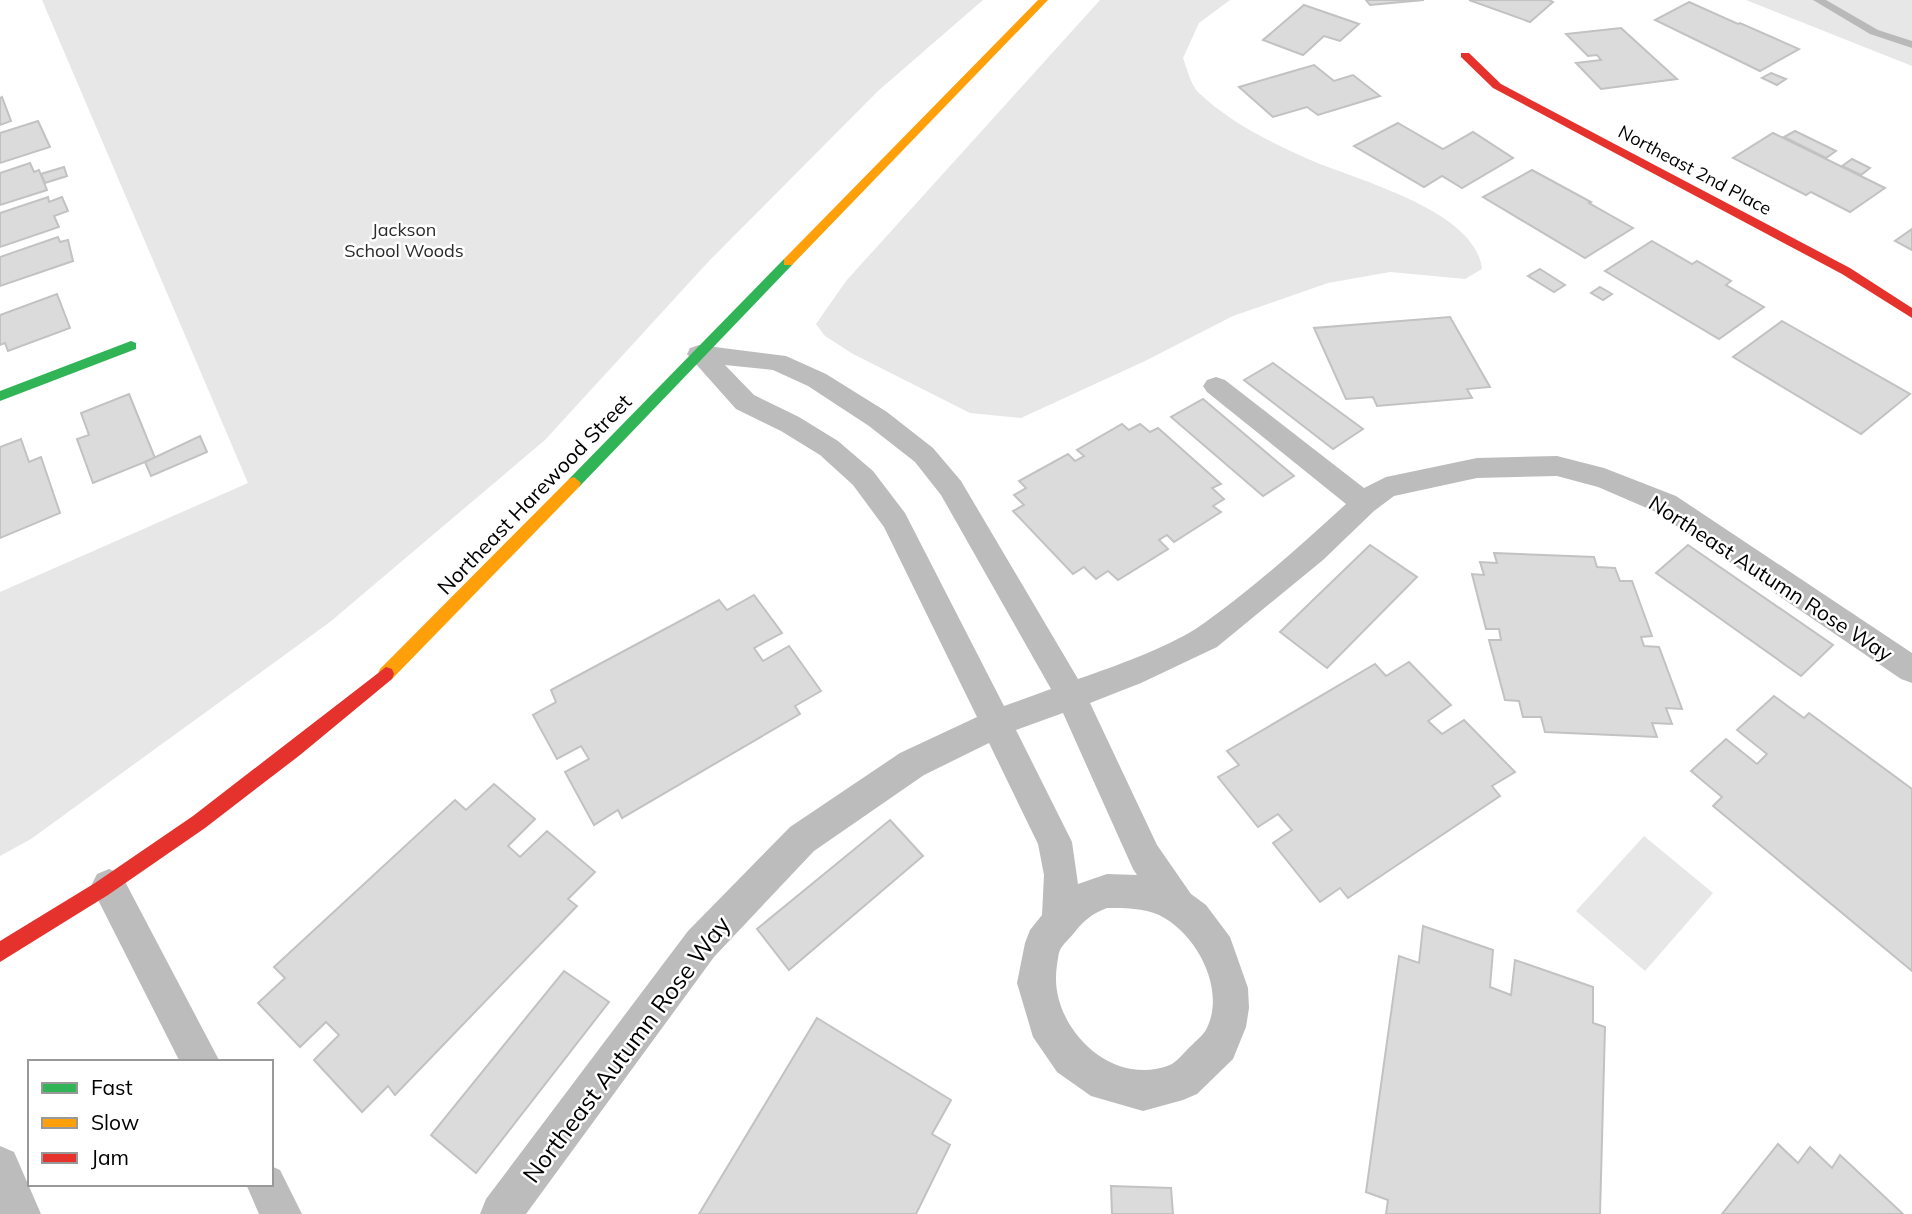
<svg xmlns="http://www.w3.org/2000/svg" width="1912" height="1214" viewBox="0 0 1912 1214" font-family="Mulish,sans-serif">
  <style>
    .green { fill: #e7e7e7 }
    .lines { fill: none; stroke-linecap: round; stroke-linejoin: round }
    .stream { fill: #b9b9b9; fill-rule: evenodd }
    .building { fill: #dbdbdb; stroke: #c2c2c2; stroke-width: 2 }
    .lane { fill: #bcbcbc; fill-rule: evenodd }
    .fast { fill: #30b455; fill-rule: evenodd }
    .slow { fill: #ff9f0a; fill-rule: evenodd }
    .jam { fill: #e5322d; fill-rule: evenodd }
    .labels { text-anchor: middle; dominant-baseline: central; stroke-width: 5; stroke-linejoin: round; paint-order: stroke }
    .far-street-label { font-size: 18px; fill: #000; stroke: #fff }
    .far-park-label { font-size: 18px; fill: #2b2b2b; stroke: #fff }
    .street-label { font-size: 21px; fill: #000; stroke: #fff }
    .near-street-label { font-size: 24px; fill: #000; stroke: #fff }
  </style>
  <rect width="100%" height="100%" fill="#fff"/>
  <g class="green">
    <path d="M42,0H983L878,91L709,261L545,440L330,622L31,839L0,856V592L248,483Z"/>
    <path d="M1100,0H1230L1199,23L1183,58C1187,69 1191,85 1198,92C1229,122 1270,142 1308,159C1356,180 1476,210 1482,269L1465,279L1390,272L1328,283L1233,316L1145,361L1021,418L970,413L853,354L825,336L816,324L846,281Z"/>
    <path d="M1746,0H1912V66Z"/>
    <path d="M1644,836L1713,893L1645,971L1576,911Z"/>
  </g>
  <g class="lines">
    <path class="stream" d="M1813,0H1826L1878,30L1912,41V48L1870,34Z"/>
  </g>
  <g class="building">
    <path d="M1366,0H1424L1370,5Z"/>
    <path d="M1469,0H1549L1553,2L1530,22Z"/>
    <path d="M1689,2L1738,24L1740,23L1799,49L1760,71L1655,20Z"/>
    <path d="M1304,5L1359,24L1340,41L1324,36L1303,55L1263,40Z"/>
    <path d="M1621,28L1677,79L1601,89L1576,63L1601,60L1597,55L1588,56L1566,34Z"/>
    <path d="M1314,65L1334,81L1353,75L1380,96L1318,115L1307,107L1273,117L1239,87Z"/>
    <path d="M1771,73L1786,79L1777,85L1762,78Z"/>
    <path d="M2,97L11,121L0,125V98Z"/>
    <path d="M38,121L50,147L0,163V133Z"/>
    <path d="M1398,123L1443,149L1473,132L1513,158L1462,188L1442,176L1424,187L1354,146Z"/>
    <path d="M1795,131L1836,151L1826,158L1784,137Z"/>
    <path d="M1773,133L1885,188L1850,212L1811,192L1806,195L1733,158Z"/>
    <path d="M1852,159L1870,168L1861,175L1842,166Z"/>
    <path d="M30,163L34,172L39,170L47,190L0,205V173Z"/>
    <path d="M64,167L67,176L45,183L41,174Z"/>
    <path d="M1532,170L1591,202L1589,203L1633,228L1585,258L1483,197Z"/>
    <path d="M48,197L49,202L62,197L68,211L54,216L59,227L0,247V213Z"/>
    <path d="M1912,229V250L1895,241Z"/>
    <path d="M58,237L60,242L68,240L73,261L0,286V257Z"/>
    <path d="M1652,241L1692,264L1697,261L1731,281L1726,285L1764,307L1719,339L1605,271Z"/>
    <path d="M1540,269L1565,285L1554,292L1528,276Z"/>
    <path d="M1600,287L1612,294L1603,300L1591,293Z"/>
    <path d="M57,294L70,328L8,351L5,343L0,345V315Z"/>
    <path d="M1450,317L1490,387L1467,389L1472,398L1377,406L1373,397L1346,399L1314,328Z"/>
    <path d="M1782,321L1910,394L1861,434L1733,357Z"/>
    <path d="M1273,363L1363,429L1333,449L1244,380Z"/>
    <path d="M129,394L155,458L93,483L77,439L89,435L81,413Z"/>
    <path d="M1203,399L1294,476L1263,496L1171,417Z"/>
    <path d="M1122,424L1129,430L1140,424L1150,432L1158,428L1221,484L1212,488L1224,499L1213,506L1221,512L1174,542L1167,535L1159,540L1168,549L1118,580L1108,571L1096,579L1084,567L1073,574L1013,511L1024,505L1014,495L1026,488L1019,481L1068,454L1075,461L1084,456L1077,450Z"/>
    <path d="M200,436L207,452L151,476L145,462Z"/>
    <path d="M21,439L29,462L41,457L60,513L0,538V447Z"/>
    <path d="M1370,545L1417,577L1327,668L1280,632Z"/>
    <path d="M1688,545L1833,645L1801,676L1656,573Z"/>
    <path d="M1494,553L1594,557L1597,567L1615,568L1620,581H1632L1652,636L1641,637L1644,646L1659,647L1682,709L1666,708L1672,724L1652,723L1657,737L1545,732L1541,717H1523L1519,701L1505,700L1489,640H1501L1499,629H1486L1472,574L1484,575L1480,562L1497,563Z"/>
    <path d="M754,595L782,633L754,648L763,661L789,646L821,691L795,706L800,714L622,818L618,810L594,825L565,772L589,759L581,746L557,759L533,715L556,702L551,690L719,600L727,610Z"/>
    <path d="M1409,662L1451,705L1428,721L1442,734L1464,720L1515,772L1492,786L1500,796L1348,898L1340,888L1320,902L1273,843L1292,830L1278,814L1258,827L1218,777L1239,765L1227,751L1375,664L1386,676Z"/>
    <path d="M1774,696L1804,718L1809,713L1912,789V971L1713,806L1722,797L1691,771L1726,739L1757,764L1767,754L1737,730Z"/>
    <path d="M494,784L535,819L508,846L520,857L547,831L595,872L568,899L577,906L395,1095L388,1086L362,1112L314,1060L339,1035L326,1022L300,1047L258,1003L285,978L274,967L455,800L466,810Z"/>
    <path d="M890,820L923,856L789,970L757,929Z"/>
    <path d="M1423,926L1493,950L1490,987L1511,995L1515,960L1593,987V1023L1605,1027L1600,1214H1386L1388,1200L1366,1192L1399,956L1419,963Z"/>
    <path d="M564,971L609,1002L476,1173L431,1135Z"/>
    <path d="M817,1018L951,1100L932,1134L950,1145L916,1214H699Z"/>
    <path d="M1778,1144L1798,1163L1810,1147L1832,1168L1840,1155L1903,1214H1722Z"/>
    <path d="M1111,1186L1171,1188L1173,1214H1112Z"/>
  </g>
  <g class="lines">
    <g class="lane">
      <path d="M699,345L786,356L826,374L887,412L933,448L961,481L1078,679C1113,667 1166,648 1197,628C1248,593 1300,546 1346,504L1207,392L1203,386L1207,380L1216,377L1225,380L1364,488L1386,477L1477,458L1557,456L1604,468L1676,496L1912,653V683L1901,679L1656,512L1598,487L1557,476L1477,478L1394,496L1374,511L1323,560L1217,647L1141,683L1090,703L1157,845L1191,894L1206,905L1230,937L1248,988L1249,1008L1246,1027L1233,1059L1197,1094L1183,1100L1143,1111L1091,1096L1057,1072L1033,1037L1017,983L1025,943L1030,930L1042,915L1044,875L1038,844L989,743L924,775L814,851L714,957L526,1214H480L486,1199L688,931L790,827L900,753L977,717L884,527L853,485L820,455L781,431L736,409L687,354L690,348ZM725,365L773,370L808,386L869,426L915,462L941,495L1051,689L1004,706L905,513L873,471L838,441L799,417L754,395ZM1063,713L1133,869L1137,875L1107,874L1078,884L1072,842L1016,730ZM1107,908C1124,908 1144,908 1159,915C1196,933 1226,988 1207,1028C1204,1034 1198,1039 1193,1044C1186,1050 1178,1061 1170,1065C1110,1089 1047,1024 1057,965C1058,960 1058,954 1060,950C1063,944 1070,938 1074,933C1084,920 1092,914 1107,908Z"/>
      <path d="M109,869L121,874L220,1062H180L91,886L97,874Z"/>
      <path d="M0,1146L14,1152L41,1214H0Z"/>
      <path d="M271,1166L280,1170L302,1214H259L246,1184H271Z"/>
    </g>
    <g class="fast">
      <path d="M788,258L794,262L792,265L579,487H569L567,483L569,479L784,259Z"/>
      <path d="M131,341L136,343V349L0,401V391Z"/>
    </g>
    <g class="slow">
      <path d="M1038,0H1048L792,265H784V259Z"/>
      <path d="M574,477L581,483L579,487L392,679L386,681L380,679L378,674L380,669L569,479Z"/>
    </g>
    <g class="jam">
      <path d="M1461,53H1469L1501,84L1850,268L1912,308V318L1842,274L1493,88L1461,57Z"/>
      <path d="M386,667L392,669L394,674L392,679L300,755L205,828L108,895L0,962V941L95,883L193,816Z"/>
    </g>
  </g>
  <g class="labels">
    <g class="far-street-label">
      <text transform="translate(1695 170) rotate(28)">Northeast 2nd Place</text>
    </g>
    <g class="far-park-label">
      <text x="404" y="229">Jackson<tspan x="404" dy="21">School Woods</tspan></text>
    </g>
    <g class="street-label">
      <text transform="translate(534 494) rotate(-46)">Northeast Harewood Street</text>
      <text transform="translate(1771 578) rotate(33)">Northeast Autumn Rose Way</text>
    </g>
    <g class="near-street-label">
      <text transform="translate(626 1049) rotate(-53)">Northeast Autumn Rose Way</text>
    </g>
  </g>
  <rect x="28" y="1060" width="245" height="126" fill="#ffffff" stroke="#999999" stroke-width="2"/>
  <rect x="42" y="1083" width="35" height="10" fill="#30b455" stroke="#999999" stroke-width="2"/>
  <text x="91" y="1095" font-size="21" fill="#000000">Fast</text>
  <rect x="42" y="1118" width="35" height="10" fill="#ff9f0a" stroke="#999999" stroke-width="2"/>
  <text x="91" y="1130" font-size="21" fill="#000000">Slow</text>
  <rect x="42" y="1153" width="35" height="10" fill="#e5322d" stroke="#999999" stroke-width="2"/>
  <text x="91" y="1165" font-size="21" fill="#000000">Jam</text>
</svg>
